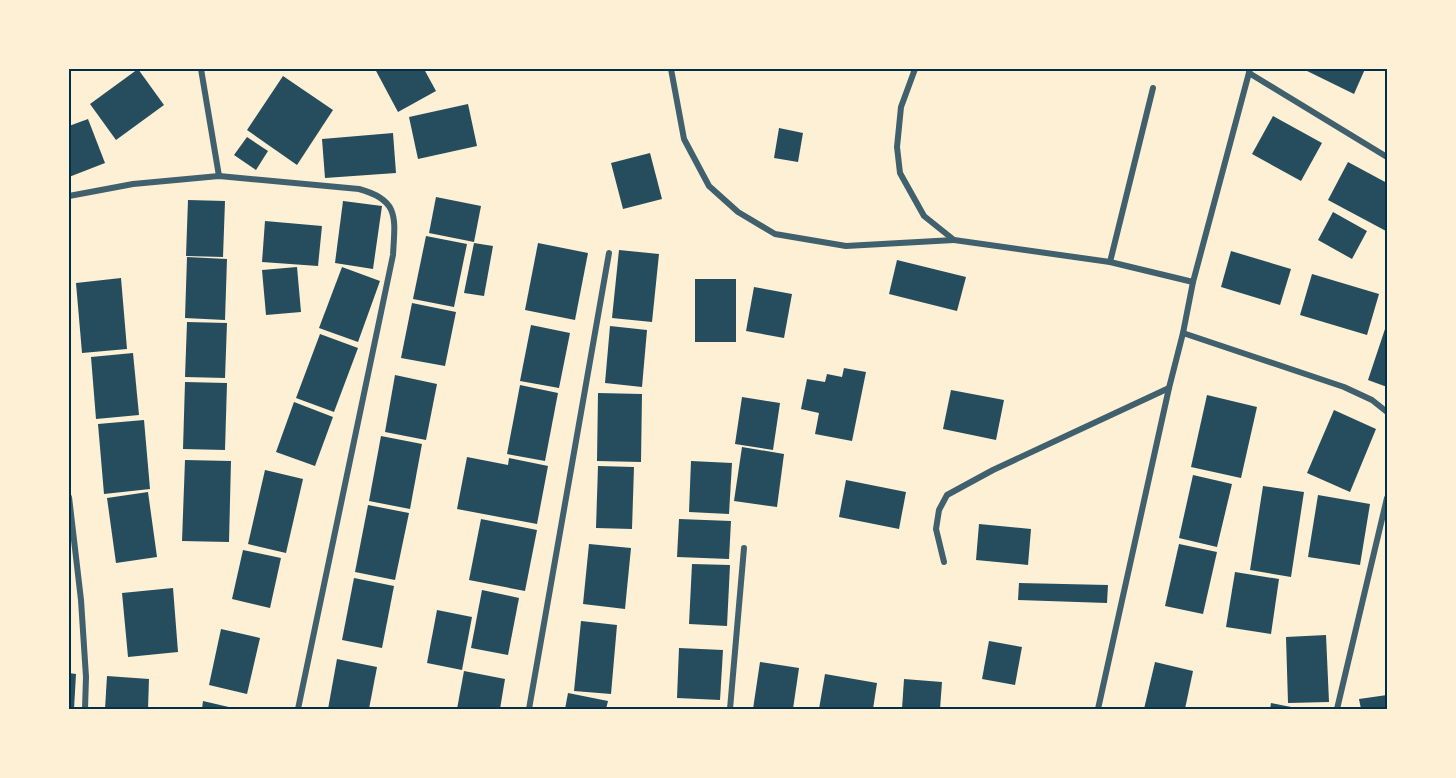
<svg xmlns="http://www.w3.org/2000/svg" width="1456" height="778" viewBox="0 0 1456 778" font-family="Roboto,sans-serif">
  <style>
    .building { fill: #264d5e }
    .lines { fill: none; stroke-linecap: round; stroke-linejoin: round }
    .minor { stroke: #3f606c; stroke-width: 6 }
    .neatline { fill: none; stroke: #003049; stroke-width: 2 }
  </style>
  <rect width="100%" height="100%" fill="#fdf0d5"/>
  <g class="building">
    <path d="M138,69L164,105L116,140L90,104Z"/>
    <path d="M375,69H424L436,91L398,112Z"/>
    <path d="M1303,69H1365L1354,94Z"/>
    <path d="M283,76L333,110L297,165L247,130Z"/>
    <path d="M468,104L477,146L418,159L409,117Z"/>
    <path d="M1273,116L1322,143L1301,181L1252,154Z"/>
    <path d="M88,119L105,163L69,177V126Z"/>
    <path d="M779,128L803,133L798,162L774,158Z"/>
    <path d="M393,133L396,173L325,178L322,139Z"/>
    <path d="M247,137L268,151L256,170L234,155Z"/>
    <path d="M650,153L662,199L623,209L611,163Z"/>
    <path d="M1348,162L1387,183L1386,231L1328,200Z"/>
    <path d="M436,197L481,206L474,242L429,233Z"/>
    <path d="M188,200L225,201L223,257L186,256Z"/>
    <path d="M343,201L382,206L373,269L335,263Z"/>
    <path d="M1333,212L1367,231L1352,259L1318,240Z"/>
    <path d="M265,221L322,226L318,266L262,262Z"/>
    <path d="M426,236L467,244L454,307L413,299Z"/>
    <path d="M474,243L493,246L484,296L464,293Z"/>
    <path d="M538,243L588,253L575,320L525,310Z"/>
    <path d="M619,250L659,254L652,322L612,318Z"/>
    <path d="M1231,251L1291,269L1280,305L1221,287Z"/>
    <path d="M187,257L227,259L225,320L185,318Z"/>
    <path d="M897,260L966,277L957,311L889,294Z"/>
    <path d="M297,267L301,312L266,315L262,270Z"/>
    <path d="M342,267L380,281L358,342L319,328Z"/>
    <path d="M1312,274L1379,294L1367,335L1300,315Z"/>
    <path d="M121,278L127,349L82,353L76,283Z"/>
    <rect x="695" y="279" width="41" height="63"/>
    <path d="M754,287L792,294L784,338L746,331Z"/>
    <path d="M412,303L456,312L445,366L401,358Z"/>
    <path d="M187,322L227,323L225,378L185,377Z"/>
    <path d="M1387,323V387L1368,380Z"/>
    <path d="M531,325L570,333L559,388L520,381Z"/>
    <path d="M610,326L647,330L642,387L605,383Z"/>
    <path d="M320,334L358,348L334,412L296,398Z"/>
    <path d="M133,353L139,415L96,419L91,357Z"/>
    <path d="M844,368L866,372L852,441L815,434L819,413L801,409L807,379L825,382L827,374L842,377Z"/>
    <path d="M395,375L437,384L426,440L385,432Z"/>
    <path d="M185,382L227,383L225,450L183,449Z"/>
    <path d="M520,385L558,393L545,461L507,454Z"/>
    <path d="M951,390L1004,400L996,440L943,429Z"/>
    <path d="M598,393L642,394L641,462L597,461Z"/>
    <path d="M1207,395L1257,407L1241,478L1191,467Z"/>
    <path d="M742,397L780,403L773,450L735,444Z"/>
    <path d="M294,402L333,417L315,466L276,452Z"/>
    <path d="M1334,410L1376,429L1350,492L1307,473Z"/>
    <path d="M144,420L150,489L104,494L98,424Z"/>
    <path d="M381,436L422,444L410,509L369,501Z"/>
    <path d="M742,447L784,454L777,507L734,501Z"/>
    <path d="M467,457L508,465L509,458L548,466L537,524L457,509Z"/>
    <path d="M185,460L231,461L229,542L182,541Z"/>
    <path d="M691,461L732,463L729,514L689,512Z"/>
    <path d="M598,466L634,467L632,529L596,528Z"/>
    <path d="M265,470L303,479L286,553L248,544Z"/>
    <path d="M1193,475L1232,484L1217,547L1179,538Z"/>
    <path d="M846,480L906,492L899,529L839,517Z"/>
    <path d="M1263,486L1304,492L1291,577L1250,570Z"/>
    <path d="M148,492L157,557L116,563L107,498Z"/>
    <path d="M1318,495L1370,504L1360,565L1308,557Z"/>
    <path d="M368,505L409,513L395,580L355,572Z"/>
    <path d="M481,519L537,530L525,591L469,580Z"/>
    <path d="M679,519L731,521L729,559L677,557Z"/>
    <path d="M979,524L1031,529L1028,565L976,560Z"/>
    <path d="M589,544L631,548L625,609L583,604Z"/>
    <path d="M1179,544L1217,552L1203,614L1165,606Z"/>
    <path d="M243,550L281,558L270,608L232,599Z"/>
    <path d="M692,564L730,565L727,626L689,624Z"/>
    <path d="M1235,572L1279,579L1271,634L1226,627Z"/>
    <path d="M354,578L394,586L382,648L342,640Z"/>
    <path d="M1019,583L1108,585L1107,603L1018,600Z"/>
    <path d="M173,588L178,652L128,657L122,593Z"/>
    <path d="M482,590L519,598L508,655L471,648Z"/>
    <path d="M437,610L472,617L462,670L427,663Z"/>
    <path d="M581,621L617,625L611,694L574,691Z"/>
    <path d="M221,629L260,638L247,694L209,685Z"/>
    <path d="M1326,635L1329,702L1288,703L1286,637Z"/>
    <path d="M989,641L1022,647L1015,685L982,679Z"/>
    <path d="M679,648L723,650L720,700L677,698Z"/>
    <path d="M337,659L377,667L369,709H328Z"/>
    <path d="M760,662L799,668L793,709H753Z"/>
    <path d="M1155,662L1193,671L1185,709H1144Z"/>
    <path d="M464,671L505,679L500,709H457Z"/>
    <path d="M69,673L76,674L74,709H69Z"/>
    <path d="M825,674L877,683L873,709H819Z"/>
    <path d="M107,676L149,679L148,709H105Z"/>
    <path d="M904,679L942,682L940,709H902Z"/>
    <path d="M568,693L608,701L606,709H565Z"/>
    <path d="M1387,695V709H1361L1359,699Z"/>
    <path d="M203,701L233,708V709H202Z"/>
    <path d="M1271,703L1296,708V709H1270Z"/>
  </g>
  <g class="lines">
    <g class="minor">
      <path d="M201,69L219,176"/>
      <path d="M671,69L684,139L709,186L738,212L775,234L846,246L954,240"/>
      <path d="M915,69L901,107L897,147L900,173L924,216L954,240L1110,262L1193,282"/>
      <path d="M1249,73L1387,157"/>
      <path d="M69,196L133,184L219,176L359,189C400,200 395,218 393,255L298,709"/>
      <path d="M1110,262L1153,88"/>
      <path d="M1183,333L1344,387L1372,400L1387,412"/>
      <path d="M69,497L81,600L86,677L85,709"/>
      <path d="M944,562L936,529L939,510L947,495L993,470L1169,388"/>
      <path d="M529,709L609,253"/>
      <path d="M730,709L744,548"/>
      <path d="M1098,709L1169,388L1183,333L1193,282L1250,69"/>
      <path d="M1337,709L1387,498"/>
    </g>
  </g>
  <rect width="1456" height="778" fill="none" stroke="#fdf0d5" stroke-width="141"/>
  <rect x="70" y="70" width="1316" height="638" class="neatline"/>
</svg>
